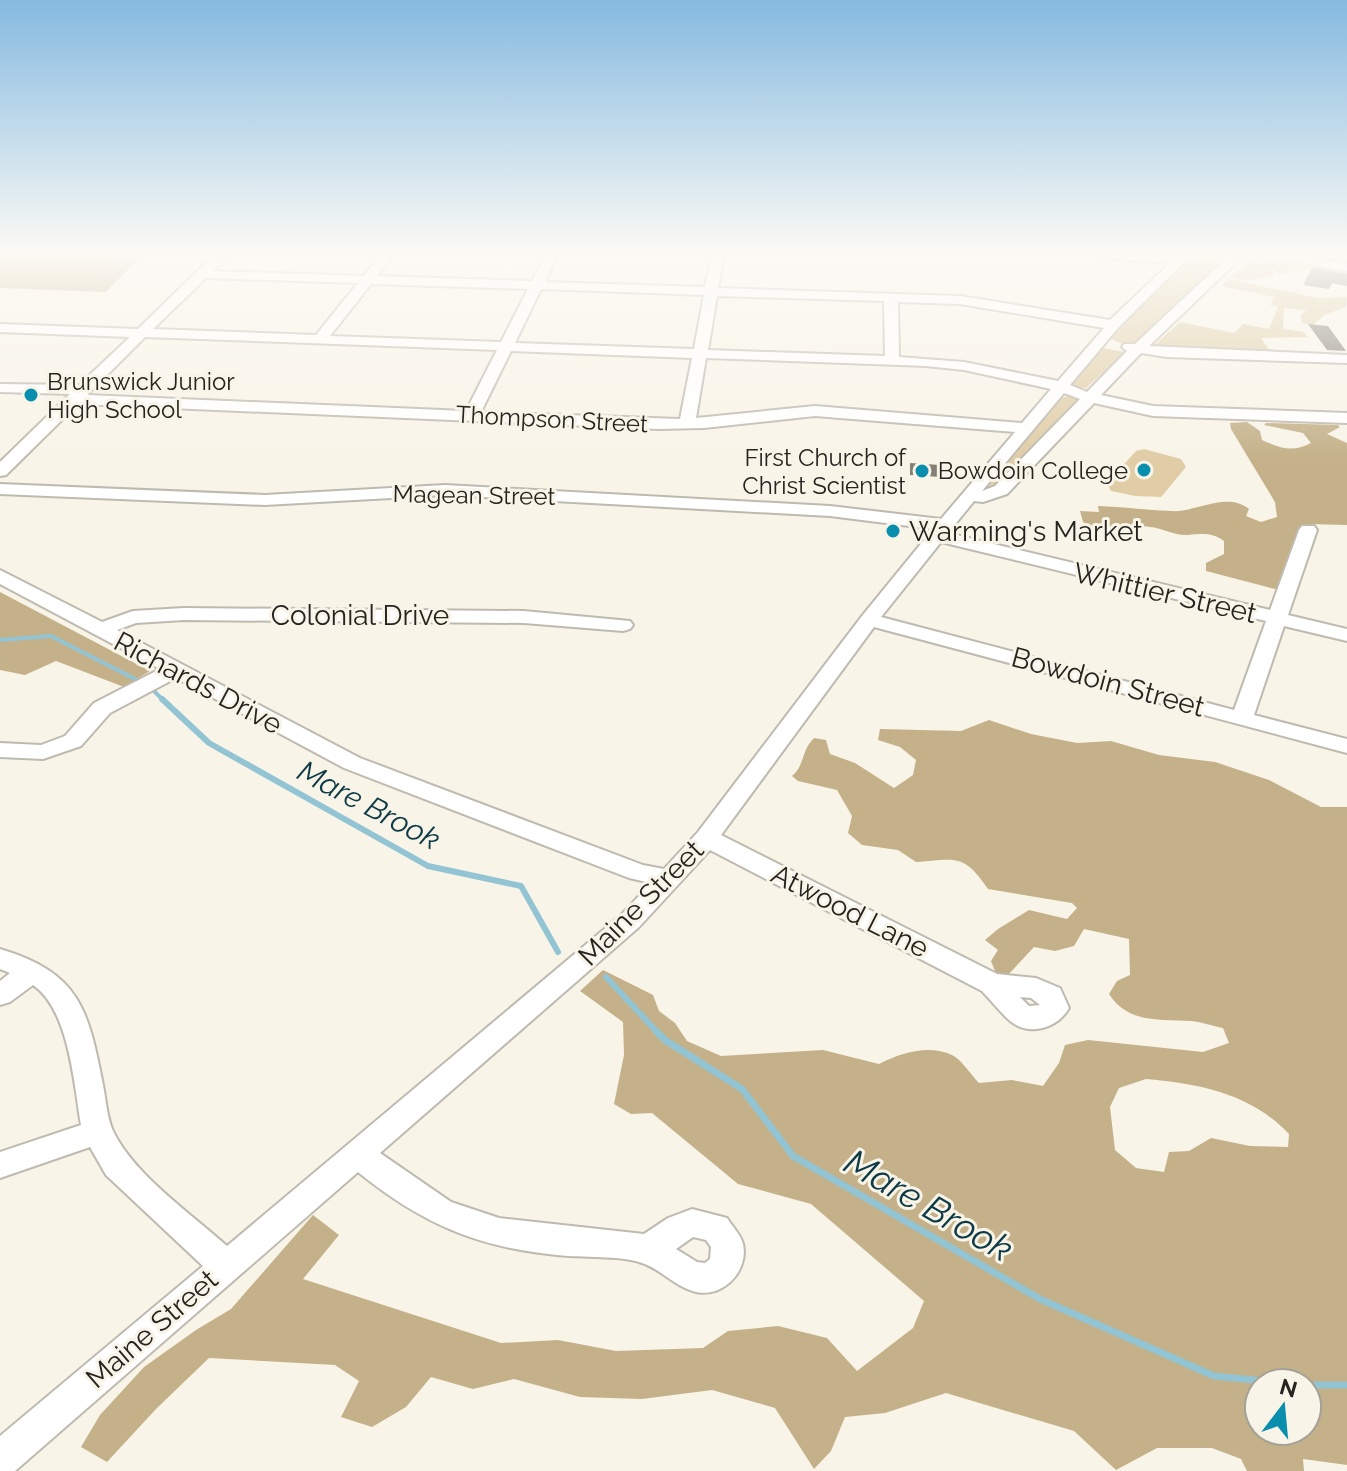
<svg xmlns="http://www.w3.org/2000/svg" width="1347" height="1471" viewBox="0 0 1347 1471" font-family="Raleway,sans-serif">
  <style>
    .green { fill: #e0cda6 }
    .forest { fill: #c4b189; fill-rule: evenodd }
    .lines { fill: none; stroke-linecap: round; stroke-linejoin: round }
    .stream-far2 { stroke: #92c4d4; stroke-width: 4 }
    .stream-far1 { stroke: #92c4d4; stroke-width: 6 }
    .stream { stroke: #92c4d4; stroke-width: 7 }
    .building { fill: #858076 }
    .minor-casing { stroke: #bfbaaf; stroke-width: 4 }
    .minor { fill: #fff; fill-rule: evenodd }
    .poi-dot { fill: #098ead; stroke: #f9f4e8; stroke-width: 3 }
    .labels { text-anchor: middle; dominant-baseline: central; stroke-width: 6; stroke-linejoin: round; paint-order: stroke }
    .far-poi-label { font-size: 24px; fill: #262420; stroke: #f9f4e8; text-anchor: end }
    .far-street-label { font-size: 24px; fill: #262420; stroke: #f9f4e8 }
    .poi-label { font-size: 28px; fill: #262420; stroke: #f9f4e8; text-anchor: start }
    .street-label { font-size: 28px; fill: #262420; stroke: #f9f4e8 }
    .water-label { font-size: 30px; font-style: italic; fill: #0d3a47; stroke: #f9f4e8 }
    .near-water-label { font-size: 36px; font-style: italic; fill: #0d3a47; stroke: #f9f4e8 }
  </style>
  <rect width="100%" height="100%" fill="#f9f4e8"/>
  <g class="green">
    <path d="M1195,254H1233L1135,344L1125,345L1111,339L1153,293Z"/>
    <path d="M1255,257L1347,270V280L1309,272L1313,268L1280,274L1265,265L1276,275L1249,280L1230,277Z"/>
    <path d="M1229,279L1318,298L1347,297L1346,307L1324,315L1313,325L1302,323L1301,315L1306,310L1284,308L1283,329L1304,332L1307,337L1261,338L1272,354L1150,349L1180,322L1234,333L1243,324L1269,329L1278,307L1270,305L1275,297L1221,286Z"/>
    <path d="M1102,348L1125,352L1086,388L1071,387Z"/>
    <path d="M1068,396L1080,399L991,490H986L1061,398Z"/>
    <path d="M1144,449L1181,459L1186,467L1161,497L1135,496L1111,491L1107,483L1110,480L1136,451Z"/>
  </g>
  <g class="forest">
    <path d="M0,254H143L106,292L0,288Z"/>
    <path d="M1247,422L1260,431L1262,440C1280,448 1292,453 1311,443L1303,433L1264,425L1266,423L1338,425L1340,427L1327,434L1347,443V525L1305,524L1279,590L1206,571V563L1224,554V541C1211,532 1203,534 1188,535C1175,536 1163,528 1150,527C1140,525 1135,530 1126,532C1113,534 1093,528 1083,522L1080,511L1099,512L1098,506C1124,507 1146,510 1171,511C1196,513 1225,491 1249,509L1246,516L1261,522L1277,517L1275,502L1231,429L1230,423Z"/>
    <path d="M0,592L150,671L124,687L56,661L25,675L0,670Z"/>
    <path d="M989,720L1031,734L1077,743L1111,741L1159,755L1215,762L1269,780L1321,807H1347V1465L1303,1459L1304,1471H1247L1241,1459L1212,1448H1157L1116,1470L1074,1431L946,1393L885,1413L845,1417L831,1451L814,1469L775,1408L712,1390L642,1399L580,1397L514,1379L473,1389L431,1377L406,1407L372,1427L341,1417L359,1381L335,1365L209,1358L156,1409L107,1462L81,1447L100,1415L144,1367L196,1330L231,1309L313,1215L339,1235L303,1279L501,1343L558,1340L616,1351L703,1348L728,1331L778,1326L827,1338L857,1371L913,1328L924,1301L811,1204L738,1184L652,1113L631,1114L614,1104L624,1055L623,1022L580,991L603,970L653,995L659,1011L675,1023L687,1041L721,1056L823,1050L879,1064C900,1053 929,1044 952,1055C962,1060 971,1075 979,1083L1012,1080L1043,1086L1059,1063L1065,1045L1088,1040L1203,1052L1229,1043L1223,1028C1213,1026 1202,1022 1191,1021C1161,1019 1128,1024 1109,994L1117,981L1130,975L1129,939L1084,929L1074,946L1055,951L1034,947L1006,977L997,976L991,961L998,950L985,940L998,929L1029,910L1067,919L1077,908L1072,903L988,889C964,853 956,859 916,862L898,850L862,845L848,833L852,816L837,790L798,781L792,776C805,765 801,751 814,738L826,740L830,754L855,763L894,788L913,775L916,760L900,747L878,740L880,729L961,731ZM1146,1079C1200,1084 1250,1093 1289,1134L1288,1147L1250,1146L1211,1138L1189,1151L1169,1152L1164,1172L1136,1168L1115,1150L1110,1107L1119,1088ZM1259,1383H1307V1431H1259Z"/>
  </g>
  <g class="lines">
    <g class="stream-far2">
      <path d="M0,640L51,636L137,680"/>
      <path d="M151,688L164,701"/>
    </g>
    <g class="stream-far1">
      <path d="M162,699L209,743L428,866L521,886L558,952"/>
      <path d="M606,977L659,1034"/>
    </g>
    <g class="stream">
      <path d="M657,1032L665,1040L742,1089L793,1156L1040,1299L1214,1376L1285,1383"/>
      <path d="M1307,1385H1347"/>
    </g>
  </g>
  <g class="building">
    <path d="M1312,268L1347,274V286L1332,283L1329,289L1303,285Z"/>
    <path d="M1308,324L1328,326L1346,351L1327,350Z"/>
    <path d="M910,463L940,465L941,477L910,475Z"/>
  </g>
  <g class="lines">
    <defs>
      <g id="minor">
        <path d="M215,254H229L213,271L364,276L381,254H394L377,276L532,281L546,254H558L545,282L705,287L712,254H724L718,288L960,296L1110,320L1170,263L1105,258L1099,254H1192L1118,328L1070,385L1087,392L1127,351L1122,347L1124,344H1135L1231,254H1245L1149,346L1347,355V363L1167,357L1141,353L1101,395L1153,406L1347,413V423L1153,416L1094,403L1007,494L983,502L974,501L948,533L1270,610L1299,530L1302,526H1314L1317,530L1288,615L1347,629V641L1284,626L1254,715L1347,739V753L874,627L721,835L997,974L1036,978L1060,988L1069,1008C1057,1029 1028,1037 1009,1020C999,1011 991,1000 982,991L710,850L639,927L380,1153L451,1202L499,1218L644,1234L668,1218L692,1209L727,1218C732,1226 741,1235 743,1244C749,1271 723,1298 696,1292C675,1287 661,1269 642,1263C619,1255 582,1258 557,1255C476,1247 421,1223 358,1172L15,1471H0V1436L203,1266L106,1175L90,1147L0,1178V1152L81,1125C74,1084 69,1009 33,985L10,1002L0,1005V981L10,973L0,969V949C80,973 88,1009 103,1085C106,1100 107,1120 114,1133C135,1175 191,1214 227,1246L621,915L651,883L629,878L344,768L176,678L110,713L81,746L43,759L0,757V743L41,745L65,736L94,703L160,669L0,584V570L102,622L133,611L184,608L524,611L630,621L633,625L630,629L623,631L524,623L184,620L136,623L117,630L360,758L643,865L664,869L698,832L862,616L933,529L830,516L445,495L265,505L0,494V484L265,495L445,485L830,506L941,519L1015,432L815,416L704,428L658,429L78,404L6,475L0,476V462L70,394L0,392V384L79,385L130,337L0,332V324L138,329ZM206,278L358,283L316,335L153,329ZM371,284L528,289L501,342L330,336ZM541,289L704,295L694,349L515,343ZM717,296L884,301L885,356L708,350ZM898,302L960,304L1104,328L1058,381L964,362L899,357ZM145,337L497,350L466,411L87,395ZM511,351L692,358L680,419L481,412ZM706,358L926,366L964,370L1051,389L1022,423L815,406L696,418ZM1064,393L1080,399L995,486L982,491ZM941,542L1266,621L1234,710L881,617ZM1020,997L1031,998L1040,1005L1029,1006ZM693,1237L706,1240L711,1247L710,1259L705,1263L697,1262L676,1249Z"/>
        <path d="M1252,254H1287L1347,263V271Z"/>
      </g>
    </defs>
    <use href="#minor" class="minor-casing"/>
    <use href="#minor" class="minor"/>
  </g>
  <linearGradient id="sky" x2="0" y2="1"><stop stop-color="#85bae0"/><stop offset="0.55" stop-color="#fcfaf5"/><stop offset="1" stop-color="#fcfaf5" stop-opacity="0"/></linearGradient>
  <rect width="1347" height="460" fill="url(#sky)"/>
  <g class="poi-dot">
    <circle cx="31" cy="395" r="8"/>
    <circle cx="1144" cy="470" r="8"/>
    <circle cx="922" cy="471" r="8"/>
    <circle cx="893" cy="531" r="8"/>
  </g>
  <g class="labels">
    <g class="far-poi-label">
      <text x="47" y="381" text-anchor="start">Brunswick Junior<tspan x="47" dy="28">High School</tspan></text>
      <text x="906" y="457">First Church of<tspan x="906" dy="28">Christ Scientist</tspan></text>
      <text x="1128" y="470">Bowdoin College</text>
    </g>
    <g class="far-street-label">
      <text transform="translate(552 419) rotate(3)">Thompson Street</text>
      <text transform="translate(474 495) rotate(1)">Magean Street</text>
    </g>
    <g class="poi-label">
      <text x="909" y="531">Warming's Market</text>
    </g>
    <g class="street-label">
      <text transform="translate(1165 593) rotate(13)">Whittier Street</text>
      <text x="360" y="615">Colonial Drive</text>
      <text transform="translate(1108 682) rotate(15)">Bowdoin Street</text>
      <text transform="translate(198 683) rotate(28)">Richards Drive</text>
      <text transform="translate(641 903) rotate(-45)">Maine Street</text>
      <text transform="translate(850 911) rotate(27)">Atwood Lane</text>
      <text transform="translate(152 1329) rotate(-41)">Maine Street</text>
    </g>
    <g class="water-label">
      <text transform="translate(369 805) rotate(28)">Mare Brook</text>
    </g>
    <g class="near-water-label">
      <text transform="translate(929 1205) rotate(30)">Mare Brook</text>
    </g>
  </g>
  <g transform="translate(1283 1407) rotate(16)"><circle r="38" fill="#f9f4e8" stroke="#a5a198" stroke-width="2"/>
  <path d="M0-6L14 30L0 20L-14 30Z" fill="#098ead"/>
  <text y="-12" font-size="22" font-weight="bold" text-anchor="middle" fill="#262420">N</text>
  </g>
</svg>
